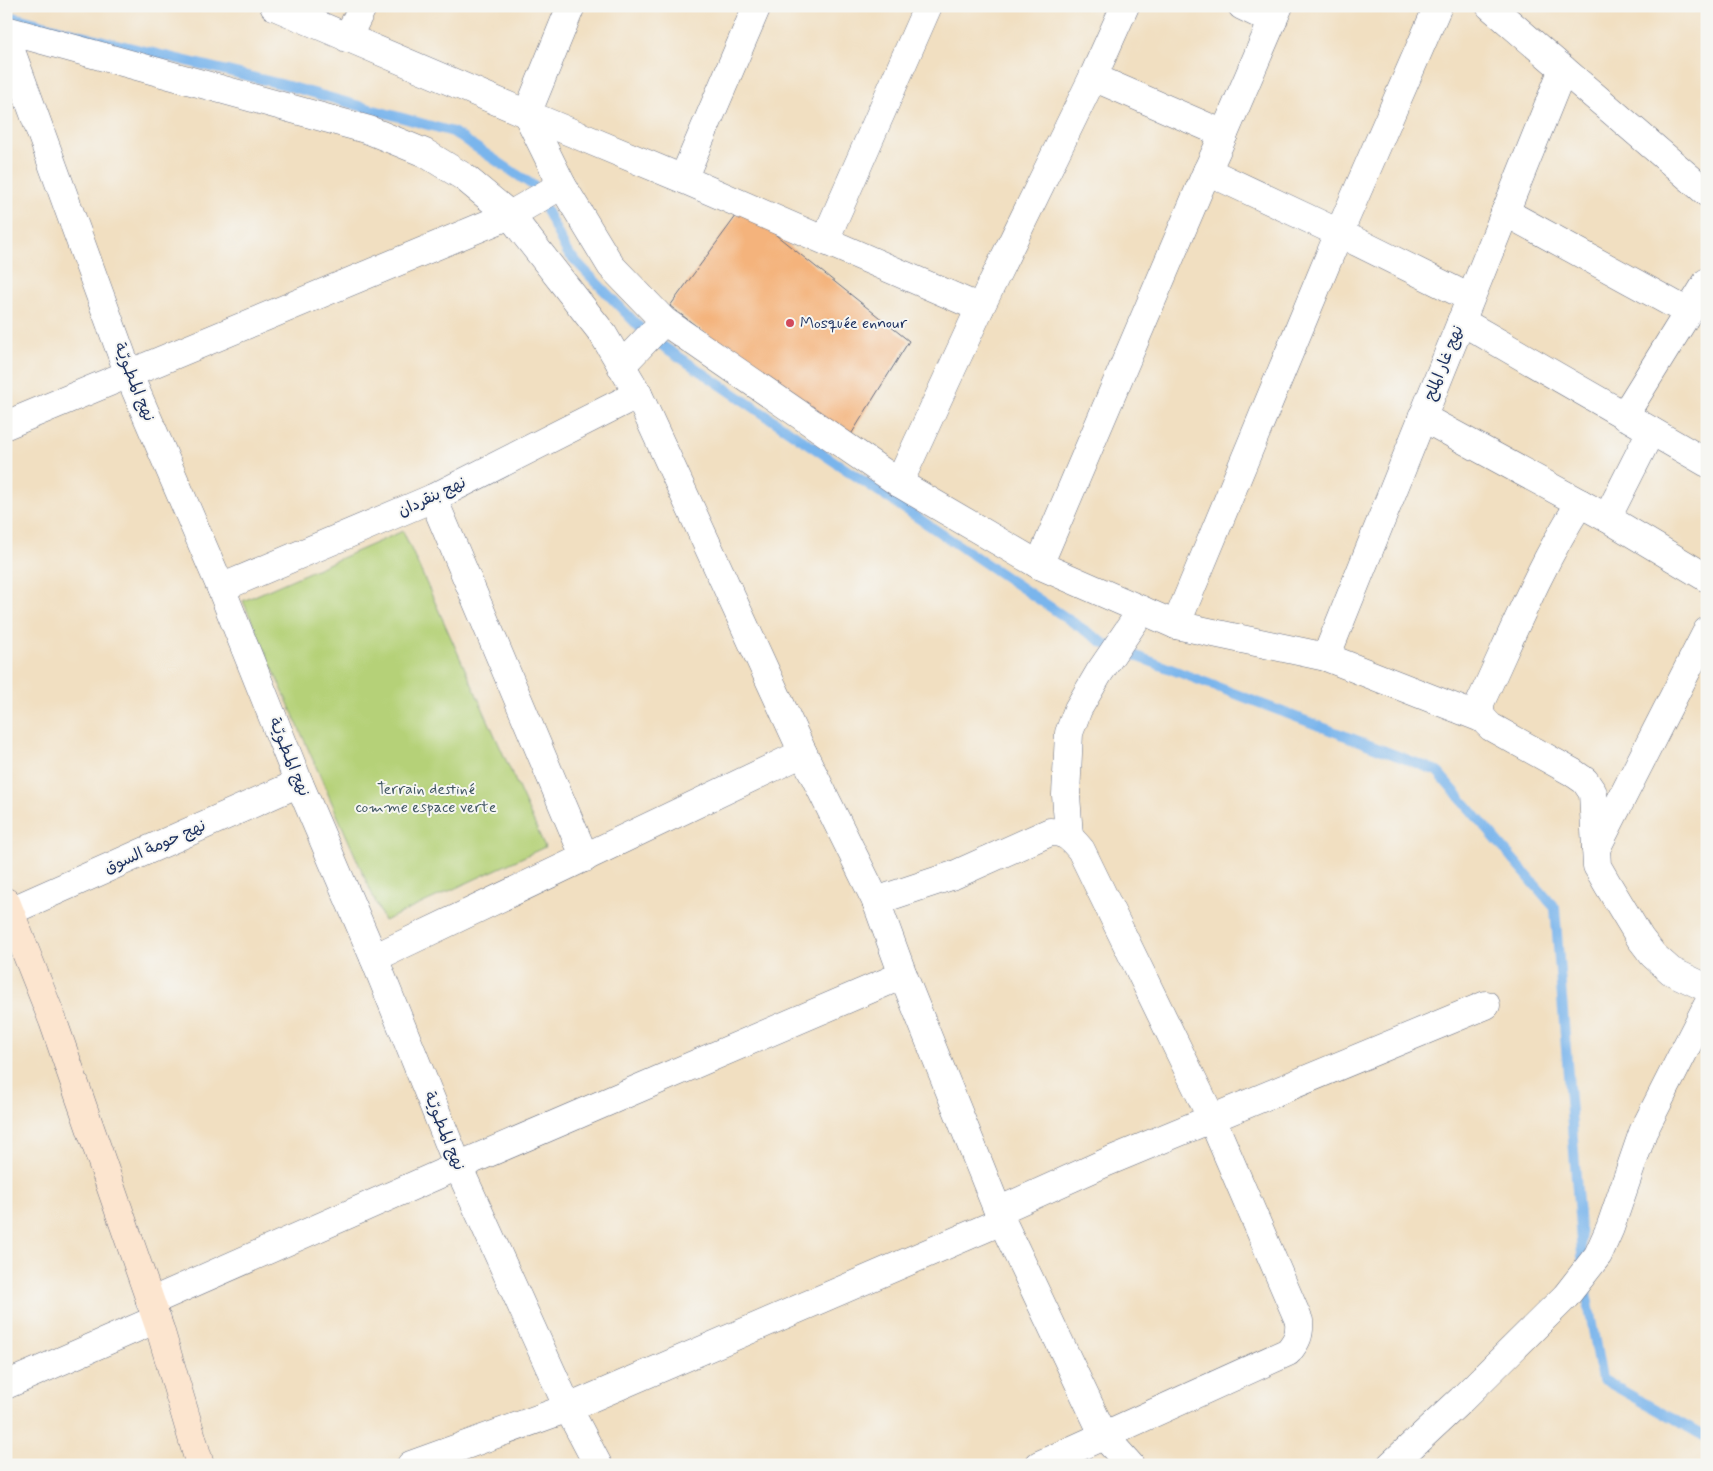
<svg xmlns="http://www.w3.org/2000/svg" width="1713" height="1471" viewBox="0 0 1713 1471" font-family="Mynerve,'Playpen Sans Arabic',sans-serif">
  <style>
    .green { fill: #b5d178; stroke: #68806b }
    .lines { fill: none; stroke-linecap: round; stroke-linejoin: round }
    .stream { stroke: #7ab5ec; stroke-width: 10 }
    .building { fill: #f4b37b }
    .street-casing { stroke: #666d81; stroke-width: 29 }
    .secondary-casing { stroke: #666d81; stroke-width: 29 }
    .street { stroke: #fff; stroke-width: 28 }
    .secondary { stroke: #fce5cf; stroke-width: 28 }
    .poi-dot { fill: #d1495b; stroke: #f6f6f2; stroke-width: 2 }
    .labels { text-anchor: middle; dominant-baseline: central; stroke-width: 4; stroke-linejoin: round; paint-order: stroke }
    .poi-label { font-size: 16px; fill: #1b2f5e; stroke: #f6f6f2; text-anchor: start }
    .street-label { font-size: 16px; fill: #1b2f5e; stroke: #f6f6f2 }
    .park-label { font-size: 16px; fill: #425864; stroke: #f6f6f2 }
  </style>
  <rect width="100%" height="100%" fill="#f6f6f2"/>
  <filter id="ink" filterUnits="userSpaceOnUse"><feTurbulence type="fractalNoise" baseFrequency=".02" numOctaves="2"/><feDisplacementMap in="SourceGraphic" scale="10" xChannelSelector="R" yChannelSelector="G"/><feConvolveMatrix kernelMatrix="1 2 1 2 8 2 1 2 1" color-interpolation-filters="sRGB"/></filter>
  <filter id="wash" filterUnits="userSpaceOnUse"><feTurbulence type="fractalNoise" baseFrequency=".0096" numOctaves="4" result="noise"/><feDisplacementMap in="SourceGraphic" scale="20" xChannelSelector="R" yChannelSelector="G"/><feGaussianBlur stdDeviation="1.12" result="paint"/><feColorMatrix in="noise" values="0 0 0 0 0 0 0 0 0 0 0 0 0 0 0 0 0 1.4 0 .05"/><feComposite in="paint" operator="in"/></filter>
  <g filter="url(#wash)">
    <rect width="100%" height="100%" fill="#f1dfc1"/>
    <path class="green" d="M403,531L545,847L384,921L243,601Z"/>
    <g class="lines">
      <g class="stream">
        <path d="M6,15L104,41L281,84L453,132L534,186L567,252L648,336L1105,644L1437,771L1555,908L1583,1267"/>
        <path d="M1584,1281L1602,1379L1707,1438"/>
      </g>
    </g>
    <g id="blocks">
      <path class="building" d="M742,208L909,341L847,441L670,306Z"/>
    </g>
  </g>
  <g filter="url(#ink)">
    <use href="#blocks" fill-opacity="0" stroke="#666d81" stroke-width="1"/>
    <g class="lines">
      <defs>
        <g id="street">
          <path d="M274,6L527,114L683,179L980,308"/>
          <path d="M571,6L527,114L562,185L611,266L664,321L899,483L1039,565L1176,625L1326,657L1481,718"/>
          <path d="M1242,6L1273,21"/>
          <path d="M1490,6L1707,193"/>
          <path d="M6,30L369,130L425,153L464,177L510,215L603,334L638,394L803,753L876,901L903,975L1002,1221L1104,1436L1130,1465"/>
          <path d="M6,37L129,375L221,588L299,783L374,958L458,1166L568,1408L598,1465"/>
          <path d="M347,38L363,6"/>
          <path d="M1093,77L1224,134"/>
          <path d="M1207,171L1339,233L1470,298"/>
          <path d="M683,179L757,6"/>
          <path d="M1505,212L1688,312"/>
          <path d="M825,240L928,6"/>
          <path d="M1461,321L1707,463"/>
          <path d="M621,366L664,321"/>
          <path d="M1624,416L1707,282"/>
          <path d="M1422,417L1580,503"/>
          <path d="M6,425L510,215L562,185"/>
          <path d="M899,483L980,308L1093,77L1125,6"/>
          <path d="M433,498L585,858"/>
          <path d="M1607,518L1651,431"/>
          <path d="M1039,565L1207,171L1224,134L1279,6"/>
          <path d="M1707,578L1607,518L1580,503C1540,565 1512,635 1481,701C1478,714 1482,719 1491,727L1572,772L1585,781L1593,793L1597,866L1608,885L1640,938L1653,955L1671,971L1707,988"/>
          <path d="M221,588L433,498L638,394"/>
          <path d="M1176,625L1339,233L1438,6"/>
          <path d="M1326,657L1563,69"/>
          <path d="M1069,836L1066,795L1069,733L1078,709L1099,673L1142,610"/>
          <path d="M1596,849L1707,631"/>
          <path d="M876,901L954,875L1050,832C1066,832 1071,838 1081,850L1212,1119L1299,1321C1300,1335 1297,1341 1288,1352L1039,1465"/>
          <path d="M6,913L299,783"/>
          <path d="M374,958L803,753"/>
          <path d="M998,1211L1107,1162L1486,1005"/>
          <path d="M150,1302L458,1166L903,975"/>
          <path d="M6,1385L157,1319"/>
          <path d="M411,1465L568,1408L1002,1221"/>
          <path d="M1391,1465L1461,1400L1566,1296L1598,1255L1610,1228L1643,1132L1707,1006"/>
        </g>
        <path id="secondary" d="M6,902L53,1021L160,1329L200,1465"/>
      </defs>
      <use href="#street" class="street-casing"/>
      <use href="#secondary" class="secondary-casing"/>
      <use href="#street" class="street"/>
      <use href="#secondary" class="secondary"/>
    </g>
  </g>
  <circle class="poi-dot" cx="790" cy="323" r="5"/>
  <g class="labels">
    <g class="poi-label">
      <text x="800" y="323">Mosquée ennour</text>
    </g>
    <g class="street-label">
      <text transform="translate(1444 363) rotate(-68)">نهج غار الملح</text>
      <text transform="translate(134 382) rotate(68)">نهج المـطـويّـة</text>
      <text transform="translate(432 497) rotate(-25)">نهج بنقردان</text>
      <text transform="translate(289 757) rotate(68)">نهج المـطـويّـة</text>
      <text transform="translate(155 847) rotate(-24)">نهج حومة السوق</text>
      <text transform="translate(444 1131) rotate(68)">نهج المـطـويّـة</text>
    </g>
    <g class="park-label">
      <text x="426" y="789">Terrain destiné<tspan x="426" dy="18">comme espace verte</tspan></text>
    </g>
  </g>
  <rect width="1713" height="1471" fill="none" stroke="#f6f6f2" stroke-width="25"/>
</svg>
